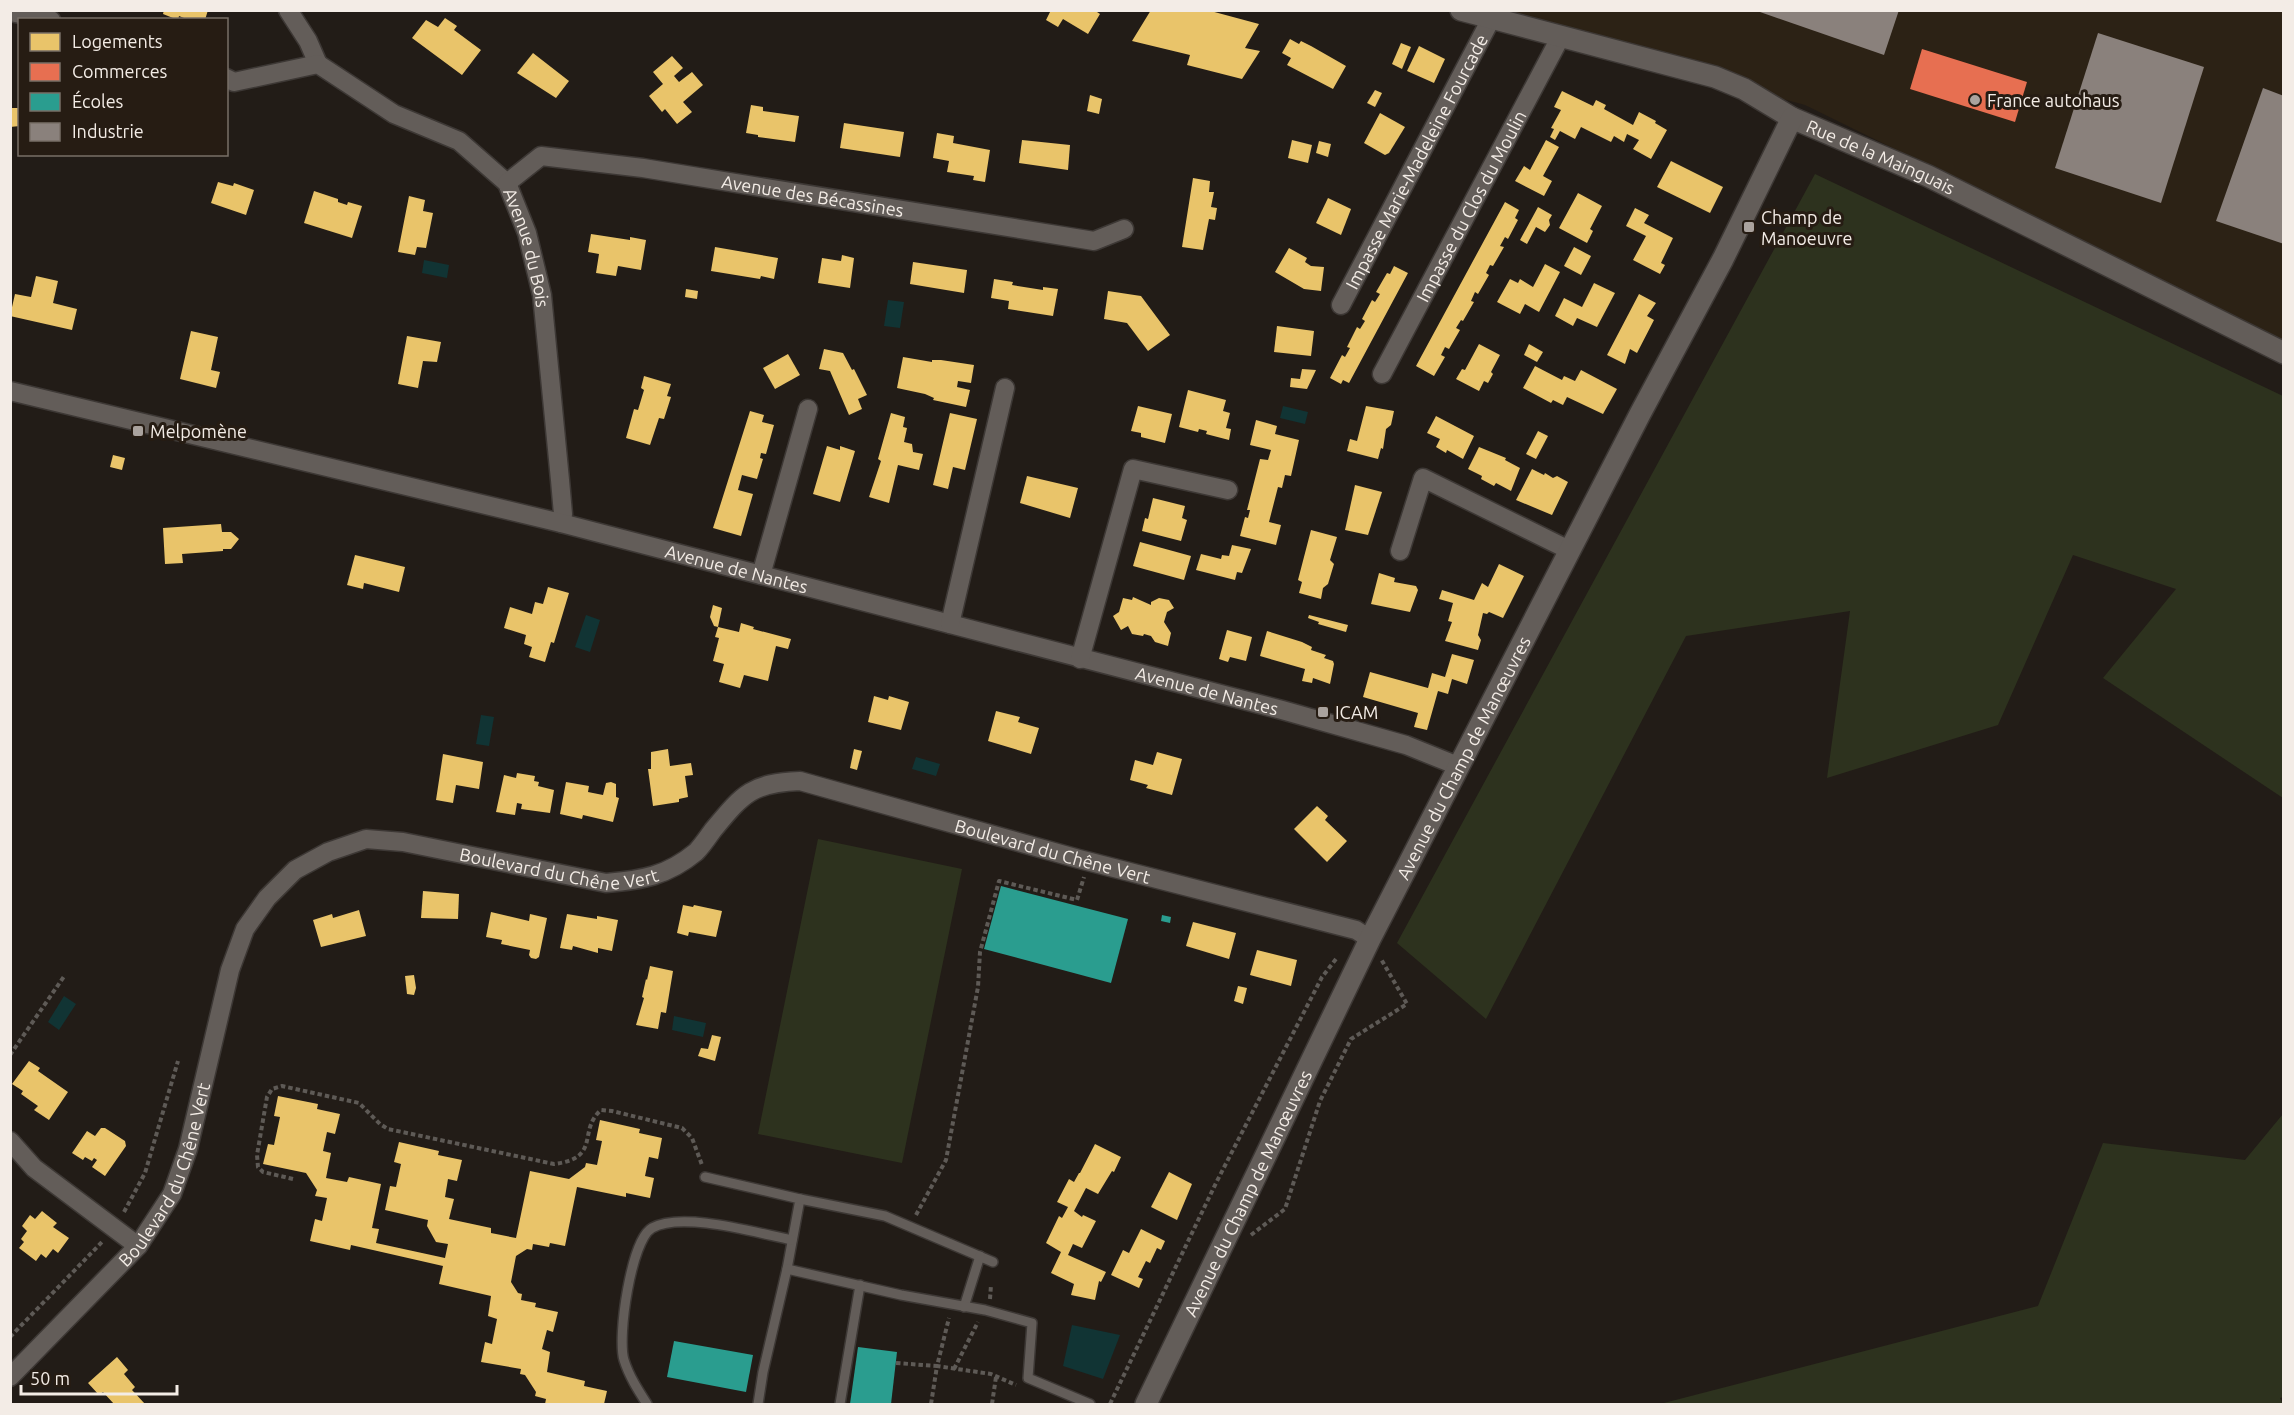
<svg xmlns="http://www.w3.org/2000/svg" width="2294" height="1415" viewBox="0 0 2294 1415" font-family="Ubuntu,sans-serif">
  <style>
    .industrial { fill: #2c2215 }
    .green { fill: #2d321e }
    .water { fill: #113434 }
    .homes { fill: #e9c46a }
    .shops { fill: #e76f51 }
    .schools { fill: #2a9d8f }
    .industry { fill: #8a817c }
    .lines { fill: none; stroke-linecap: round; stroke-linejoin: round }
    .service-casing { stroke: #3d3835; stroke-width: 12 }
    .minor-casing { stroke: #3d3835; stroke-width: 21 }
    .tertiary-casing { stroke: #3d3835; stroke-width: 24 }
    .path { stroke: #5e5a56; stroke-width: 4; stroke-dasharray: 4.5 3; stroke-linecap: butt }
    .service { stroke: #635d59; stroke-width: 9 }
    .minor { stroke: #635d59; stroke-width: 18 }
    .tertiary { stroke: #635d59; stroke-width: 21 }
    .poi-dot { fill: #aaa39e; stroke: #261c13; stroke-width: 2 }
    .labels { text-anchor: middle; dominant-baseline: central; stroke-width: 6; stroke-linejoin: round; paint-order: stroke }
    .poi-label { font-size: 18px; fill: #f3ece6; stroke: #261c13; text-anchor: start }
    .street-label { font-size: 18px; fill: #f3ece6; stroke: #261c13 }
  </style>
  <rect width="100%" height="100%" fill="#221c17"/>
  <path class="industrial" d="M1450,11H2283V340L1805,105Z"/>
  <g class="green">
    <path d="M1815,174L2283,396V798L2103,678L2176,589L2073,555L1998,725L1827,778L1850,611L1686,636L1486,1019L1397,943Z"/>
    <path d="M818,839L962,869L902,1163L758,1134Z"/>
    <path d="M2283,1114L2284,1397L2280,1398L2283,1404H1660L2038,1306L2103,1143L2245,1160Z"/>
  </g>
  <g class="water">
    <path d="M424,260L449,265L447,278L422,273Z"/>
    <path d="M888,300L904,302L900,328L884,326Z"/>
    <path d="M1283,406L1308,412L1305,424L1280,418Z"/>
    <path d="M586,615L600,620L590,652L575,647Z"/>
    <path d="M481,715L494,717L489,746L476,744Z"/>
    <path d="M916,757L940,764L936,776L912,769Z"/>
    <path d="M64,996L76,1004L59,1030L48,1022Z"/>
    <path d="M674,1016L706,1023L703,1037L672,1030Z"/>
    <path d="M1072,1325L1120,1335L1103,1379L1063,1366Z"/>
  </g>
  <g class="homes">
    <path d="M164,10H208L205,20H189L179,16L178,20L163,14Z"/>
    <path d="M1051,10H1094L1100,14L1088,34L1063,19L1058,27L1046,20Z"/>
    <path d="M1151,10H1207L1259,24L1245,48L1260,51L1242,79L1187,65L1190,55L1132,41Z"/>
    <path d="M445,18L457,26L454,30L481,50L462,75L412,38L426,20L438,27Z"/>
    <path d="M1290,39L1299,44L1301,41L1311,46L1346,66L1333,89L1287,65L1291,58L1282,53Z"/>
    <path d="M1401,43L1411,47L1402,69L1392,64Z"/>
    <path d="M1419,46L1445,59L1434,83L1407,71Z"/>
    <path d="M533,53L569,81L556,98L517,73Z"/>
    <path d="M672,56L683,68L674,76L679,82L692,72L703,85L683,102L692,112L677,124L665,109L662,112L649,96L663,84L653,72Z"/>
    <path d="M1375,90L1382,93L1375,107L1367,103Z"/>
    <path d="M1562,91L1593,106L1596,100L1606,105L1604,109L1633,125L1639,112L1656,121L1655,123L1667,130L1651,159L1633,149L1639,140L1627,134L1624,142L1614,136L1611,142L1581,127L1575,139L1560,131L1555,140L1550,137L1554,129L1551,128L1561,110L1554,107Z"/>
    <path d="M1090,95L1102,99L1099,114L1087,111Z"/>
    <path d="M751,105L763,107V111L799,116L795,142L758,137V135L746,133Z"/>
    <path d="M10,108H20V126L10,127Z"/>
    <path d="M1380,113L1405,127L1389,153L1385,155L1364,143Z"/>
    <path d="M844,123L904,132L900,157L840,148Z"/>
    <path d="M937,133L954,136L953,143L990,150L985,182L973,180L974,176L947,172L949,161L933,158Z"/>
    <path d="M1022,140L1070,145L1068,170L1019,163Z"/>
    <path d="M1292,140L1312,145L1308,163L1288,158Z"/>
    <path d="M1546,140L1559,147L1543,176L1552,181L1544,196L1515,181L1524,166L1530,170Z"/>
    <path d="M1319,141L1331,144L1328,157L1316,153Z"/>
    <path d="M1671,161L1723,187L1710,213L1657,187Z"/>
    <path d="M1193,178L1210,181L1209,192H1214L1211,207L1217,208L1215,220L1209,219L1203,250L1182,247Z"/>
    <path d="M218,182L233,186L234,183L254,190L246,215L211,203Z"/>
    <path d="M314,191L338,199V202L347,205L348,202L362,206L352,238L304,223Z"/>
    <path d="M1578,193L1602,206L1590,229L1593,231L1587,243L1559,228Z"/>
    <path d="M409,196L425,200L423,211L433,213L426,248L417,247L415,255L398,252Z"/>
    <path d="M1328,198L1351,209L1341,235L1316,223Z"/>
    <path d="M1505,202L1519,210L1515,218L1518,220L1508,239L1505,237L1500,246L1504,247L1493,266L1490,265L1486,273L1489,275L1478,294L1475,292L1471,301L1474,302L1463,321L1461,320L1456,328L1460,330L1449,349L1445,347L1441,355L1445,357L1434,376L1416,366Z"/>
    <path d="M1538,207L1552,215L1549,220L1550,225L1545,232L1536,227L1527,244L1520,240Z"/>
    <path d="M1635,208L1649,215L1644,223L1673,238L1661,263L1665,265L1660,274L1633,260L1646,236L1626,226Z"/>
    <path d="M591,234L630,240V237L646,240L641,270L618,266L616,276L596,273L599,254L588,252Z"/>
    <path d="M715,247L778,258L774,279L761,276L760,279L711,271Z"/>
    <path d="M1574,247L1591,256L1581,275L1564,266Z"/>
    <path d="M1289,248L1307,258L1305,262L1311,266L1324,267L1321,291L1304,289L1275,272Z"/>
    <path d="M842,255L854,258L850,288L818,283L822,258L841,261Z"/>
    <path d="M913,262L967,270L964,293L910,284Z"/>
    <path d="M1545,264L1560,272L1539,312L1525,304L1520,314L1497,302L1510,279L1518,283L1520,279L1533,287Z"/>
    <path d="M1394,266L1408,273L1349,383L1343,380L1341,384L1330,378L1342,355L1345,357L1350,348L1347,347L1357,327L1360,329L1365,321L1362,319L1372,300L1375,302L1380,294L1376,292L1387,273L1390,274Z"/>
    <path d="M36,276L58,281L53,303L77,309L72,330L10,316L15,294L31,297Z"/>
    <path d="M994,279L1013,282L1012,285L1043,290V287L1058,289L1053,316L1008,309L1009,301L991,298Z"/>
    <path d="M1594,283L1615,293L1597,327L1577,318L1573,326L1555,316L1564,298L1582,307Z"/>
    <path d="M686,289L698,291L697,299L685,297Z"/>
    <path d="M1108,291L1141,296L1170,335L1148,351L1127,323L1104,319Z"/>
    <path d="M1639,294L1656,303L1647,316L1654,320L1637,353L1630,349L1625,364L1607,355Z"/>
    <path d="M1277,326L1314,331L1311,356L1274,352Z"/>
    <path d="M191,331L218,337L211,370L220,372L216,388L180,379Z"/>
    <path d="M407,336L441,342L437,362L423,361L418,388L398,384Z"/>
    <path d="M1479,344L1500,355L1491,372L1493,374L1488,383L1484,381L1479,391L1456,379L1462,369L1465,370Z"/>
    <path d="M1529,344L1543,352L1537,362L1524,355Z"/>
    <path d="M824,349L843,353L852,370L854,369L867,395L858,399L862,409L849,415L830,371L819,369Z"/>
    <path d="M788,354L800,375L775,389L763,368Z"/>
    <path d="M903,357L932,362V360H941L974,365L971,383L958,381L957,387L970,390L966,407L933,400L934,398L925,394L897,388Z"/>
    <path d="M1535,366L1562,380L1564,376L1575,381L1581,370L1617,389L1603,414L1567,397L1563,405L1553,400L1551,403L1523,388Z"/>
    <path d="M1302,369L1316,370L1307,389L1290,387L1291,378L1300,379Z"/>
    <path d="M644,376L671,384L667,396L671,397L664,419L659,418L650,445L626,438L634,409L638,410L644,390L641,388Z"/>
    <path d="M1188,390L1226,400L1223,411L1230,413L1226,428L1231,429L1229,440L1206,434L1207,431L1199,429L1198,432L1179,427Z"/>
    <path d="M1138,406L1172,414L1165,443L1141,437V433L1131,431Z"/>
    <path d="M1366,406L1394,411L1391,425L1386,429L1383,449L1381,448L1378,459L1347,451L1350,439L1357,441Z"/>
    <path d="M750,411L764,415L762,422L774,425L766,454L761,453L760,458L763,459L757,479L742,475L738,490L753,494L741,536L713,528Z"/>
    <path d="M891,413L905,417L903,427L907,428L904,442L912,444L913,452L923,454L919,470L898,465L889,503L869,497L881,461L878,459Z"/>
    <path d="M950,413L977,419L965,470L953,467L948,489L933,485Z"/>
    <path d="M1436,416L1474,436L1463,459L1447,450L1446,453L1436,447L1440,439L1427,433Z"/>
    <path d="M1256,420L1277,426L1275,434L1299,440L1291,476L1285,475L1282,488L1278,487L1269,522L1281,525L1276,545L1240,536L1245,517L1248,518L1250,510H1247L1260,459L1268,460L1271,450L1250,445Z"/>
    <path d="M1538,431L1548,436L1536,459L1526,454Z"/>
    <path d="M827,446L840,450V446L855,451L840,502L813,494Z"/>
    <path d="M1479,447L1506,458L1505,460L1520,468L1511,491L1496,483L1494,486L1481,479L1482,476L1468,469Z"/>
    <path d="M113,455L125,458L122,470L110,467Z"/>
    <path d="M1532,469L1544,475L1545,473L1553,478L1557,476L1568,482L1552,515L1516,500Z"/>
    <path d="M1027,476L1078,488L1070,518L1020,503Z"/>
    <path d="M1355,485L1382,492L1368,535L1345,530Z"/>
    <path d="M1153,498L1185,506L1182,518L1187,520L1181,541L1142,531L1145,518L1148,519Z"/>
    <path d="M221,524L222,532H231L239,539L231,549H223V551L182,554L183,563L165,564L163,528Z"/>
    <path d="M1311,530L1337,537L1330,560L1334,564L1328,584L1323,588L1321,599L1299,593L1302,582L1298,580Z"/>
    <path d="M1140,542L1191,556L1184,580L1133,566Z"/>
    <path d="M1232,545L1251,549L1242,573L1237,572L1235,580L1196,570L1201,554L1221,559L1222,555L1229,556Z"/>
    <path d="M355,555L405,567L399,592L364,583L363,589L347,585Z"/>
    <path d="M1499,564L1524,576L1503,618L1489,612L1487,614L1483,613L1478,635L1481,640L1478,650L1445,641L1452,622L1448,621L1453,603L1439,599L1442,590L1474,600L1482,583L1488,587Z"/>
    <path d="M1379,573L1395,578L1394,582L1416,586L1418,590L1410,612L1371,604Z"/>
    <path d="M548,587L569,593L554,643L551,642L545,662L529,657L532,647L524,644L526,635L504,628L510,607L532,614L535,602L543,604Z"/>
    <path d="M1133,597L1151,605V602L1159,598L1169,600L1174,608L1167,612L1164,622L1171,633L1168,646L1155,642L1151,636L1144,634L1143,636L1132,634L1128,626L1121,630L1113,616L1119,612L1123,598L1132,600Z"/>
    <path d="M713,605L722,608L718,627L739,632L741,623L754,627L753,629L791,639L788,649L776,646L768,681L744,675L740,688L719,682L724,664L713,661L719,638L715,637L718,627L714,626L710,617Z"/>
    <path d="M1309,615L1348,625L1346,632L1318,624L1319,622L1308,618Z"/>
    <path d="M1227,630L1252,637L1246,661L1230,657L1228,662L1219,659Z"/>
    <path d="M1267,631L1302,642L1312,647L1311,650L1326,655L1324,658L1333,661L1334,664L1330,684L1313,678L1312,683L1302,681L1305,669L1260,656Z"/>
    <path d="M1452,654L1474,660L1467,684L1452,679L1448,694L1438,691L1427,730L1414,727L1418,713L1363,697L1370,672L1428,688L1432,673L1445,677Z"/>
    <path d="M874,696L888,700L889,696L909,702L901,730L868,722Z"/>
    <path d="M996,711L1020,717L1018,722L1039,728L1031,754L988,741Z"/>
    <path d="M668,749L670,766L691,763L693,775L685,776L688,797L679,799V802L653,806L648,769H651V752Z"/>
    <path d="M854,749L862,751L857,770L850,768Z"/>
    <path d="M1157,752L1182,759L1172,795L1146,788L1148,785L1130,780L1135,760L1153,765Z"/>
    <path d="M443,754L483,762L479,789L456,785L453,803L436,800Z"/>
    <path d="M517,773L535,776L534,781L539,782L538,786L554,790L550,813L521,809L522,804L517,803L515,815L496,812L504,775L516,778Z"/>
    <path d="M566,782L589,786L588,792L603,795L606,783L611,782L616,784V797L619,798L613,822L583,815L582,819L560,814Z"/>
    <path d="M1317,806L1328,816L1325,820L1347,841L1327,862L1294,829Z"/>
    <path d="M423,891L459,894L458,919L421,918Z"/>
    <path d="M683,905L693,907L694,905L722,911L716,937L689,932L688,936L677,933Z"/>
    <path d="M359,910L366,936L321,947L313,920L332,914L333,918Z"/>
    <path d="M491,912L529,921L530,914L547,918L539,957L536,959L531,958L529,955L530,950L501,944L502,940L486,937Z"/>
    <path d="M567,914L597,919V916L618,920L612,951L598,948V953L573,946L572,950L560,948Z"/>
    <path d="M1193,922L1236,933L1229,959L1186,946Z"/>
    <path d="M1257,950L1297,960L1291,986L1250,975Z"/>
    <path d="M650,966L673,971L666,1013L661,1012L658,1029L636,1025L644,998L642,997L646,979L647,980Z"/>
    <path d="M414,975L416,988L414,995L407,994L405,976Z"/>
    <path d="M1238,986L1247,988L1243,1004L1234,1001Z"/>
    <path d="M712,1035L721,1037L715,1061L698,1056L701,1048L708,1049Z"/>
    <path d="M29,1061L40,1068L38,1071L68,1092L49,1120L34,1110L38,1106L21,1094L23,1091L12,1084Z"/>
    <path d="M278,1096L318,1104L317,1109L340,1114L335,1134L327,1132L323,1151L331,1153L326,1178L347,1182L349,1177L381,1184L372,1228L379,1229L376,1243L445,1258L448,1244L436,1242L427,1226L428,1220L385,1210L390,1186L396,1187L401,1164L394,1162L399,1142L439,1151L438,1155L462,1160L457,1181L448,1179L445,1197L454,1199L449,1219L491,1228V1233L516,1238L530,1171L569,1179L585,1167L586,1163L597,1165L602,1141L596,1140L600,1120L640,1129L639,1133L662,1138L658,1159L649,1157L645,1176L654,1178L650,1198L626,1193V1197L577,1187L565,1246L550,1243L549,1247L533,1244L532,1250L527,1249L516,1256L511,1282L518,1293L522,1294L521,1300L536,1303L535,1307L558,1312L553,1332L547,1330L542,1349L550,1352L547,1372L585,1381L584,1386L607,1391L604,1404H545L546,1399L535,1396L536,1392L525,1375L520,1374L521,1369L481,1362L485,1342L492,1344L497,1319L488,1316L491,1296L439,1284L443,1266L351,1245L350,1250L310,1241L315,1219L322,1221L327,1198L315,1196L317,1190L306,1173L263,1164L268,1144L274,1145L280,1117L274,1116Z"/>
    <path d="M101,1128H105L125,1141L126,1146L105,1176L92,1167L97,1160L94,1158L92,1161L85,1157L83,1160L72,1153L87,1131L95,1136Z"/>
    <path d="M1095,1144L1121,1157L1114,1172L1112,1171L1098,1194L1086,1188L1074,1211L1082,1217L1083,1215L1096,1221L1082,1248L1073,1244L1068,1255L1106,1272L1101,1282L1099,1281L1095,1300L1071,1295L1074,1284L1051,1273L1061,1252L1046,1243L1059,1216L1062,1218L1068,1207L1057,1202L1069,1179L1074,1182L1079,1173H1080Z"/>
    <path d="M1169,1172L1192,1184L1177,1220L1151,1207Z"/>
    <path d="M42,1211L57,1223L53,1227L69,1238L58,1253L53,1249L46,1258L41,1254L36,1261L19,1248L24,1242L21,1239L27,1231L22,1226L30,1215L35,1219Z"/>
    <path d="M1141,1229L1165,1241L1161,1250L1157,1248L1150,1263L1146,1261L1138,1277L1143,1279L1139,1288L1111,1275L1123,1250L1129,1253Z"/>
    <path d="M117,1357L128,1370L124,1374L135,1387L132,1390L145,1404H114L103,1392L99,1395L88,1383Z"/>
  </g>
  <path class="shops" d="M1922,49L2027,82L2015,122L1910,89Z"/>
  <g class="schools">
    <path d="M1001,886L1128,919L1111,983L984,949Z"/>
    <path d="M1162,915L1171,917L1170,923L1161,921Z"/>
    <path d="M674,1341L753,1355L746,1392L667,1377Z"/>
    <path d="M858,1347L897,1352L891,1404H850Z"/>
  </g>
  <g class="industry">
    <path d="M1760,10H1899L1884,55L1760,12Z"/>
    <path d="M2098,33L2204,67L2161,203L2055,168Z"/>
    <path d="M2263,88L2284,96V244L2216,221Z"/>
  </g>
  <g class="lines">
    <defs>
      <g id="service">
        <path d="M705,1177L800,1199L787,1269"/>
        <path d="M800,1199L885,1216L993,1262"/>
        <path d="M964,1307L980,1256"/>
        <path d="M647,1404C638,1390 629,1376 624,1360C617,1337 631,1240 652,1228C682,1211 757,1233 792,1240"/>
        <path d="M758,1404L763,1372L787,1269L901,1295L985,1310L1032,1323L1028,1378L1090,1404"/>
        <path d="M840,1404L860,1285"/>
      </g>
      <g id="minor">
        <path d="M288,10L308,41L318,64"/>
        <path d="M10,12L51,20"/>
        <path id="s1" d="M226,78L234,82L318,64L394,114L459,141L507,183L527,233L542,295L560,480L563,514L561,523"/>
        <path id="s2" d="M507,183L541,156L643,168L1094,241L1124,229"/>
        <path id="s3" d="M1341,305L1491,19"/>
        <path id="s4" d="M1382,374L1561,36"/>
        <path id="s5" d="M10,391L561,523L761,575L1282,710L1406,745L1458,766"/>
        <path d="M1400,551L1423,478L1569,550"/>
        <path d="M761,575L808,409"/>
        <path d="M950,624L1005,388"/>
        <path d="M1080,659L1133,469L1228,490"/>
        <path d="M10,1141L34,1168L138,1246"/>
        <path id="s6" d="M10,1377L138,1246L172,1194L188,1149L230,970L245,929L267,898L295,870L328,852L366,839L403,842L606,883C642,880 667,876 696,852C702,846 708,837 713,830C743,794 751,783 800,781L1079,859L1356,930L1370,939"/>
      </g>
      <g id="tertiary">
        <path id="s7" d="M1461,10L1715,77L1744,89L1792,118L1928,176L2284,353"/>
        <path id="s8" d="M1146,1404L1370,939L1640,414L1723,259L1792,118"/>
      </g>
    </defs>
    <use href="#service" class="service-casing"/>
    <use href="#minor" class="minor-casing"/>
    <use href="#tertiary" class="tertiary-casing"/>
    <g class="path">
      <path d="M10,1055L65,975"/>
      <path d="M293,1179L263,1172L258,1167L257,1155L267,1097L272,1089L282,1086L359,1103L380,1124L388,1129L554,1164C602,1158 577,1131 601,1110L612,1111L682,1128L692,1138L702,1165"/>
      <path d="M124,1212L145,1173L178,1061"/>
      <path d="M916,1215L946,1160L978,987L980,952L999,881L1077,900L1084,877"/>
      <path d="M1251,1235L1285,1209L1320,1101L1351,1039L1407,1004L1381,959"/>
      <path d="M990,1299L991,1285"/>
      <path d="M10,1337L102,1242"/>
      <path d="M896,1363L937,1366L949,1318"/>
      <path d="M954,1369L978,1322"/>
      <path d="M931,1404L937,1366L991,1374L1016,1385"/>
      <path d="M992,1404L996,1377"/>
      <path d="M1110,1404L1216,1183L1322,977L1336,959"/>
    </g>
    <use href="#service" class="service"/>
    <use href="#minor" class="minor"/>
    <use href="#tertiary" class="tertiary"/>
  </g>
  <g class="poi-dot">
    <circle cx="1975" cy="100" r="6"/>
    <rect x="1743" y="221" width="12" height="12" rx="3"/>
    <rect x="132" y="425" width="12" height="12" rx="3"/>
    <rect x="1317" y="706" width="12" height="12" rx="3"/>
  </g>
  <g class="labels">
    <g class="poi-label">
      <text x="1987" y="100">France autohaus</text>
      <text x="1761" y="217">Champ de<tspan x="1761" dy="21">Manoeuvre</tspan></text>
      <text x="150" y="431">Melpomène</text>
      <text x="1335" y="712">ICAM</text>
    </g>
    <g class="street-label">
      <text stroke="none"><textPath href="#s7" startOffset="447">Rue de la Mainguais</textPath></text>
      <text stroke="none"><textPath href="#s3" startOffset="162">Impasse Marie-Madeleine Fourcade</textPath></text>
      <text stroke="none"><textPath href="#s2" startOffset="318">Avenue des Bécassines</textPath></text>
      <text stroke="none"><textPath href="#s4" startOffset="190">Impasse du Clos du Moulin</textPath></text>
      <text stroke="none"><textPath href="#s1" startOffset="388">Avenue du Bois</textPath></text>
      <text stroke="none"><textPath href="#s5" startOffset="748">Avenue de Nantes</textPath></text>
      <text stroke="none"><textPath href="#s5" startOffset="1234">Avenue de Nantes</textPath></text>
      <text stroke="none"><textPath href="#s8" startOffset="720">Avenue du Champ de Manœuvres</textPath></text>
      <text stroke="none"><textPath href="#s6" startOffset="1412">Boulevard du Chêne Vert</textPath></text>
      <text stroke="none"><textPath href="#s6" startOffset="872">Boulevard du Chêne Vert</textPath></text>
      <text stroke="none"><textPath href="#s6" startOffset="260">Boulevard du Chêne Vert</textPath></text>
      <text stroke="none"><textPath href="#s8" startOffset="234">Avenue du Champ de Manœuvres</textPath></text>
    </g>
  </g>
  <rect width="2294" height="1415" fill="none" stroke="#f3ece6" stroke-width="24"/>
  <rect x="18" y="18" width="210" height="138" fill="#261c13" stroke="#786f67" stroke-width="1.5"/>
  <rect x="30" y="33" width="30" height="18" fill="#e9c46a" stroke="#786f67" stroke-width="1.5"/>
  <text x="72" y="48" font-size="18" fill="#f3ece6">Logements</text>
  <rect x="30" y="63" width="30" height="18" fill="#e76f51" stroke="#786f67" stroke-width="1.5"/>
  <text x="72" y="78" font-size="18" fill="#f3ece6">Commerces</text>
  <rect x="30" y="93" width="30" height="18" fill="#2a9d8f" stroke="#786f67" stroke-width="1.5"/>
  <text x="72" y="108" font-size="18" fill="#f3ece6">Écoles</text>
  <rect x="30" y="123" width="30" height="18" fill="#8a817c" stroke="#786f67" stroke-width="1.5"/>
  <text x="72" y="138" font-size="18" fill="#f3ece6">Industrie</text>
  <path d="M21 1385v9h156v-9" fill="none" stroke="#f3ece6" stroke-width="3"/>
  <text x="30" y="1385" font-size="18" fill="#f3ece6" stroke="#261c13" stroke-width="4.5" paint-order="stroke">50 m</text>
</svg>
